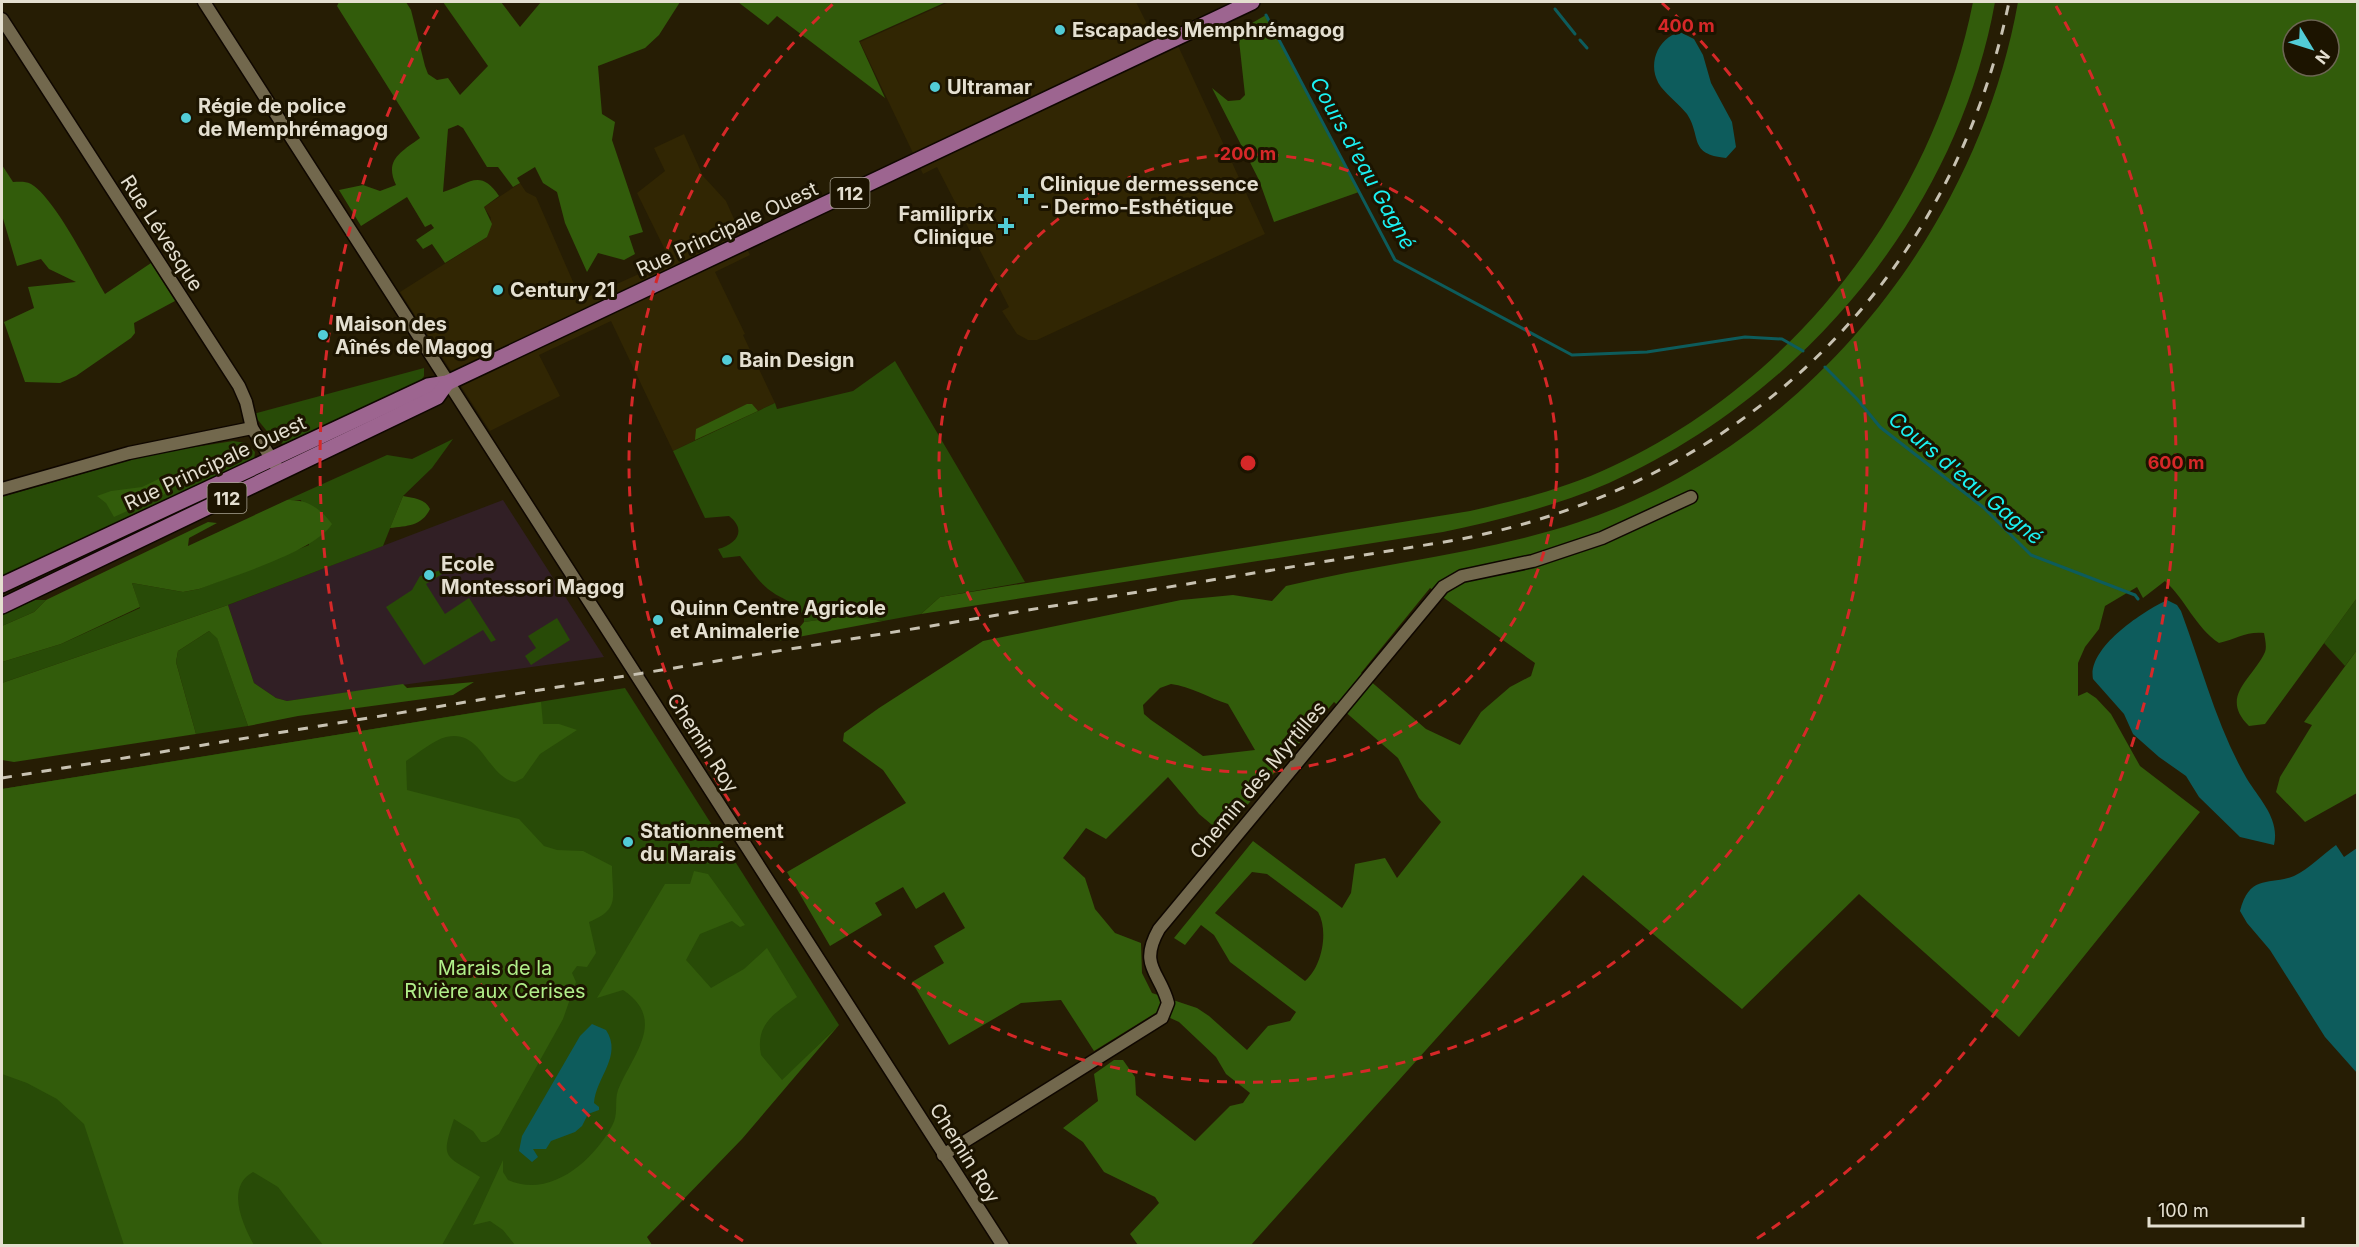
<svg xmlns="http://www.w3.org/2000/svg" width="2359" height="1247" viewBox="0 0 2359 1247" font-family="Inter,sans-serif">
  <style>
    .built { fill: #312603 }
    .education { fill: #311f25 }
    .green { fill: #284b07 }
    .forest { fill: #325c0b; fill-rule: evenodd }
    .water { fill: #0d5c5c }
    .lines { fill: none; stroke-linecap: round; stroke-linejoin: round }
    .stream { stroke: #0d5c5c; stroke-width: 3 }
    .minor-casing { stroke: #0f0700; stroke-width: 15 }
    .major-casing { stroke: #0f0700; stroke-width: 18 }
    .minor { stroke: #72684d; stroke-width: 12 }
    .major { stroke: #9d6590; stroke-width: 15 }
    .rail { stroke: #c8c2b2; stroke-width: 3; stroke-dasharray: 10 10; stroke-linecap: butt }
    .ring { fill: none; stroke: #d62828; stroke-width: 3; stroke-dasharray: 10 8 }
    .poi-dot { fill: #52ccd6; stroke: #1c1400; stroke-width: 2 }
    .labels { text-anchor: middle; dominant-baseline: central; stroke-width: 6; stroke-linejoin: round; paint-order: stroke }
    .shield { fill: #1c1400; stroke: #a8a292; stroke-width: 1.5 }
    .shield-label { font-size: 18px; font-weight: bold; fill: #e4dfd0 }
    .poi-label { font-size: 20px; font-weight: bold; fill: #e4dfd0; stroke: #1c1400; text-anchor: start }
    .street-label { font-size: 20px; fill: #e4dfd0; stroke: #1c1400 }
    .park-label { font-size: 20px; fill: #b1ef89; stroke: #1c1400 }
    .water-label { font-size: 21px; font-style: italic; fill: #1bf1f2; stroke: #1c1400 }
    .centre { fill: #d62828; stroke: #1c1400; stroke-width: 3 }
    .ring-label { font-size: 18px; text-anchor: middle; font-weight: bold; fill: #d62828; stroke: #1c1400; stroke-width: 6; stroke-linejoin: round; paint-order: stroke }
  </style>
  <rect width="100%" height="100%" fill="#261d04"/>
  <g class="built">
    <path d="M949,2H1136L1151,32L1168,24L1265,234L1037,340H1028L1017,334L1002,311L1009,307L937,167L923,174L860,42Z"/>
    <path d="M684,134L703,176L726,201L750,255L715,272L745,334L743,335L775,403L673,451L611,321L539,355L560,396L490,431L400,292L487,237L491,218L484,207L520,183L526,192L536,197L581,300L670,260L637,193L665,171L654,148Z"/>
  </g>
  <path class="education" d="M503,500L604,657L287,701L276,698L254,683L228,605Z"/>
  <g class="green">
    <path d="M895,361L1025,582L940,597L921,614L883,621L848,616L804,622V616C791,598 783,601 768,589C757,580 749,567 740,556L723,558L718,549C737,544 747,530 729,516L705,518L673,451L775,403L777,409L853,391Z"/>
    <path d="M424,368V376L419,383L286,445L275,441L253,414Z"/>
    <path d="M453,439L432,468L403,496L383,546L228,605L2,683V662L61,644L140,608L132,583L183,592L199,589L309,545L301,500H287L387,455L412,459Z"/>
    <path d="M233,441L246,443L255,452L254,460L2,579V497L151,454Z"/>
    <path d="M445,569L447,571L426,584L445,614L469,598L496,640L491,642L483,630L424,665L386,607L412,590L420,576Z"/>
    <path d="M2357,598V650L2345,666L2324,643Z"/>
    <path d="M35,600H46L34,612L2,626V615Z"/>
    <path d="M557,618L570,640L531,665L525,656L536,648L528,636Z"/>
    <path d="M209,631L217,637L248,726L196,734L176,662L178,651Z"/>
    <path d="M625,688L839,1025L614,1245L2,1246V789Z"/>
  </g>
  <g class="forest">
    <path d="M339,2H406L411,10L425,66L428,74L437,80L448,78L460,95L488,66L443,2H501L520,27L541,2H680L659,35L645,48L598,66L602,114L615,122L612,140L643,232L629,236L635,254L624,260L598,253L587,272L565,223L557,192L543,183L535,167L517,178L520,183L513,187L498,167H487L463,128L458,125L448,129L443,192C468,185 480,167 499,196L484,207L492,224L487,237L445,263L432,244L423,249L416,240L434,228L431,224L425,227L407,197L361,226L339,190L363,185L380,191L396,185C384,160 401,152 420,138L337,6Z"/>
    <path d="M738,2H946L859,41L885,98L777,16L768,25Z"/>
    <path d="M1973,2H1995C1957,213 1803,396 1609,483C1556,506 1500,520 1443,532L921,614L940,597L1470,511C1519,500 1567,488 1613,466C1798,379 1933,202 1973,2Z"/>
    <path d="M2018,2H2355L2357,4V598L2265,724L2249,726C2219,696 2252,680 2265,652C2267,647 2265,639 2264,633C2247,631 2236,639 2219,643C2195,627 2186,600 2165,581L2143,598L2137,587L2105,606L2099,629L2085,647L2078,663V696L2087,692L2096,698L2111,714L2140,766L2200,812L2019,1037L1859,894L1742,1009L1583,875L1251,1245H1138L1130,1234L1159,1203L1155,1197L1104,1172L1083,1142L1063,1128L1098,1101L1094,1074L1114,1060H1123L1135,1077L1136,1095L1195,1141L1230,1106L1243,1103L1250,1093L1226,1074L1216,1057L1179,1022L1157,1012L1094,1051L1061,1000L1021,1003L949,1045L912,982L944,963L934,946L965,928L944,892L916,909L903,887L875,903L882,915L830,946L787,872L906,803L883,770L843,741L844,733L879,708L983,641L1181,600L1233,595L1272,601L1286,586C1384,562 1483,554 1579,522C1804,447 1977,233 2018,2ZM2293,30H2329V66H2293ZM1430,588L1535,663L1531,676L1510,687L1481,712L1460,745L1426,729L1361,673ZM1171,684C1190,686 1209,698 1228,704L1255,750L1203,756L1151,720L1144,714L1143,705L1160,688ZM1334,702L1398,758L1419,798L1441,822L1397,878L1385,858L1355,864L1351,893L1342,908L1253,841L1174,938L1185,945L1201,925L1214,935L1230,962L1296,1012L1290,1021L1268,1026L1247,1050L1209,1016L1197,1008L1152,993L1142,973L1141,943L1115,933L1095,909L1085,878L1063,858L1086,828L1106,839L1168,777L1199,814L1223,834ZM1252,872L1267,874L1318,912C1329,931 1322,967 1305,981L1215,913Z"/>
    <path d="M1266,15L1359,192L1274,222L1259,180L1212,88L1228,101L1240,100L1245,95L1238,31Z"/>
    <path d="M2,165L13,182C19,182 25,181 31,184C55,198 90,269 105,294L151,263L175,301L134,323L135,333L131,338L76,376L60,383L25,382L4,322L34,308L28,287L76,282L49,269L41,259L17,266L2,215Z"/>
    <path d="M747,404H752L758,411L695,440L696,429Z"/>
    <path d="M169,474L172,477L167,493L114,517L106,503L97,496L111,491L142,487Z"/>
    <path d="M403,496C413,498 426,499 430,509C422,526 407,526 390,528Z"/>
    <path d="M287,500C307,499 320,508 332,524C316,551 230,577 199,589L183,592L132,583L140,607L61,644L2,662V626L34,612L46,600L208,522L217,523L189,538L188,546Z"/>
    <path d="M228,605L254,683L276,698L287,701L403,684L407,688L474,682L453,695L298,716L248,726L217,638L209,631L178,651L176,662L196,734L14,762L2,760V683Z"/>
    <path d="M847,616L883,621L777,641L780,635L799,628L804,622Z"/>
    <path d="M2357,650V793L2305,822L2276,792L2280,777L2312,725L2304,722Z"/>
    <path d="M541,702L543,724H559L577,730L540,754L523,778L515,782C487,777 482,728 446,737C434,740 417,754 406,761L407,790L519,819L544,846L557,850L583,851L612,866C612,897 621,909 589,922L596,953L587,967L577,966L572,973L576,982L563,1019L499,1134L486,1142H481L473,1131L454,1119C440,1161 445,1154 480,1177L442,1245H323L278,1187L253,1172C225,1187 243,1225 254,1245H124L84,1124L57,1099L27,1083L2,1074V789Z"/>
    <path d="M694,871L708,874L745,925L740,927L732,921L700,934L686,960L711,988L744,969L767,948L797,997C774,1014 755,1024 761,1055L782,1080L839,1025L742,1139L647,1237L652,1245H515L503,1230L490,1221L473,1225L503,1160V1172L508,1180C550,1199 593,1161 612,1126C619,1114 614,1102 618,1090C632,1055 668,1020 623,990L597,998L665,884H690Z"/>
  </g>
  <g class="water">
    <path d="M1680,32L1694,39L1703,55L1711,83L1732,122L1736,147L1726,158C1688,154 1702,137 1687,114C1679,104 1669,97 1661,87C1646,66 1657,38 1680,32Z"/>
    <path d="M2167,600L2177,605L2181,611C2202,667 2217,728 2247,779C2260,800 2280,819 2274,845L2240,837L2199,797L2186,776L2159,757L2133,734L2124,714L2093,679C2087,648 2142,612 2167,600Z"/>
    <path d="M2336,845L2344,857L2357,848V1073L2325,1037L2270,950L2247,923L2240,911C2250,873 2270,886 2294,876C2309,869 2323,854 2336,845Z"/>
    <path d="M592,1024L606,1030C623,1056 596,1077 594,1103L599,1107V1110L588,1114L582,1126L575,1132L551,1141L546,1149H533L538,1157L532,1162L519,1151L522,1136L580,1036Z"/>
  </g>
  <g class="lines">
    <g class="stream">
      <path d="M1555,9L1575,34"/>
      <path d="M1266,15L1395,260L1572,355L1647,352L1745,337L1782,339L1803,351"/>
      <path d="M1580,40L1587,48"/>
      <path d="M1825,367L1857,399L1880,427L1983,507L2031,555L2135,595L2138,599"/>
    </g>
    <defs>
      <g id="minor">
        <path d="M204,2L1003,1246"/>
        <path d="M2,19L239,386L246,402L252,428L276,466"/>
        <path d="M2,489L129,453L252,428"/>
        <path d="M943,1155L1162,1018L1168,1003C1160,972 1138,966 1159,929L1443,587L1462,576L1533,561L1602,538L1691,497"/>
      </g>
      <g id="major">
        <path d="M2,585L428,386L447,383L1252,2"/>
        <path d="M2,606L437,397L447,383"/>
      </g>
    </defs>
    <use href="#minor" class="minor-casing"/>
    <use href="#major" class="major-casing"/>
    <use href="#minor" class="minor"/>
    <use href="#major" class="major"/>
    <path class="rail" d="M2,778L1456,540C1739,486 1950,286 2009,2"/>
  </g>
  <g class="ring">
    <circle cx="1248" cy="463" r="309"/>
    <path d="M1662 3A619 619 0 1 1 834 3"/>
    <path d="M743 1241A928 928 0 0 1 440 6M2056 6A928 928 0 0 1 1753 1241"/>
  </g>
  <g class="poi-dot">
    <circle cx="1060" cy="30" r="6"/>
    <circle cx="935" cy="87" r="6"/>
    <circle cx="186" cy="118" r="6"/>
    <path d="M1023 187h6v6h6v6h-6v6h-6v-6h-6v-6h6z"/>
    <path d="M1003 217h6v6h6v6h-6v6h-6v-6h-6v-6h6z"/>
    <circle cx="498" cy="290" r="6"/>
    <circle cx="323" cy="335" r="6"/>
    <circle cx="727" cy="360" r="6"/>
    <circle cx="429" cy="575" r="6"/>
    <circle cx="658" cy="620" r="6"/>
    <circle cx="628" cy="842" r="6"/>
  </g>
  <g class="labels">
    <g class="shield">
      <rect x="830.5" y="178" width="39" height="30" rx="4.5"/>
      <rect x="207.5" y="483" width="39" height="30" rx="4.5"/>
    </g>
    <g class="shield-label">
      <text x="850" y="193">112</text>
      <text x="227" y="498">112</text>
    </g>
    <g class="poi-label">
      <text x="1072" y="30">Escapades Memphrémagog</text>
      <text x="947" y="87">Ultramar</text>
      <text x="198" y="106">Régie de police<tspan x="198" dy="23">de Memphrémagog</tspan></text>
      <text x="1040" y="184">Clinique dermessence<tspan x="1040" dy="23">- Dermo-Esthétique</tspan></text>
      <text x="994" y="214" text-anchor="end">Familiprix<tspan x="994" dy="23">Clinique</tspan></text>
      <text x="510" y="290">Century 21</text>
      <text x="335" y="324">Maison des<tspan x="335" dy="23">Aînés de Magog</tspan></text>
      <text x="739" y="360">Bain Design</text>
      <text x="441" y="564">Ecole<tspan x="441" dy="23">Montessori Magog</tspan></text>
      <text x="670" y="608">Quinn Centre Agricole<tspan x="670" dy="23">et Animalerie</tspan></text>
      <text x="640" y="831">Stationnement<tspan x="640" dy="23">du Marais</tspan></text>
    </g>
    <g class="street-label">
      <text transform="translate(727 229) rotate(-25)">Rue Principale Ouest</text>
      <text transform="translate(162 233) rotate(57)">Rue Lévesque</text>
      <text transform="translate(215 463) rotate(-25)">Rue Principale Ouest</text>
      <text transform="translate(703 743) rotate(57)">Chemin Roy</text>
      <text transform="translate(1258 780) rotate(-50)">Chemin des Myrtilles</text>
      <text transform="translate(965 1153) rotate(58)">Chemin Roy</text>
    </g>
    <g class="park-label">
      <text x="495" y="968">Marais de la<tspan x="495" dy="23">Rivière aux Cerises</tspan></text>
    </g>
    <g class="water-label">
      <text transform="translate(1363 163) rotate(61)">Cours d'eau Gagné</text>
      <text transform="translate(1966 478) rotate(40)">Cours d'eau Gagné</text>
    </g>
  </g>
  <circle cx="1248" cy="463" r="9" class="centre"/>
  <g class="ring-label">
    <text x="1686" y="32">400 m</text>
    <text x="1248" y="160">200 m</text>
    <text x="2176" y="469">600 m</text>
  </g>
  <rect width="2359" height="1247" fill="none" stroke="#e4dfd0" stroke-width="6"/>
  <g transform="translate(2311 48) rotate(128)"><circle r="28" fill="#1c1400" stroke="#6c6553" stroke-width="1.5"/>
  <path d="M0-4.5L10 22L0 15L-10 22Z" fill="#52ccd6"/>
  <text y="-9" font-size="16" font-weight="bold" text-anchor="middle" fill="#e4dfd0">N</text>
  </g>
  <path d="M2149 1217v9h154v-9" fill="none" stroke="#e4dfd0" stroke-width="3"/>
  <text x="2158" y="1217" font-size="18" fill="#e4dfd0" stroke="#1c1400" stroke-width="4.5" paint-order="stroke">100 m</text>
</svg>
